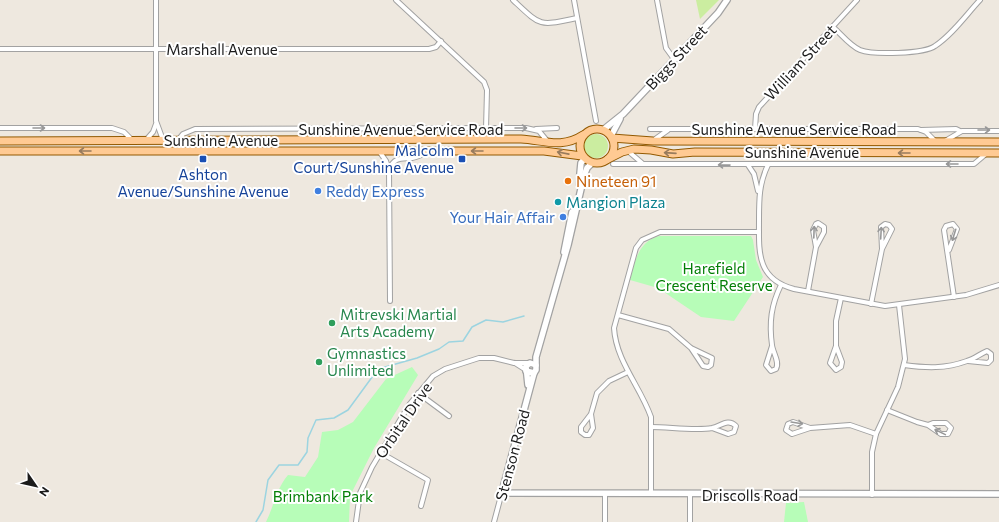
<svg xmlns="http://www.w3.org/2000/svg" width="999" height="522" viewBox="0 0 999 522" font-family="Commissioner,sans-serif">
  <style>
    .grass { fill: #cbeda0 }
    .park { fill: #b7fdb8 }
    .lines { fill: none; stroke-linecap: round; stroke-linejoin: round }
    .stream { stroke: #9cd4e0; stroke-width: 1.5 }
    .minor-casing { stroke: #a2a2a2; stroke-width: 6 }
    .tertiary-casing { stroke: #a2a2a2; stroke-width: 8 }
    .primary-casing { stroke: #925900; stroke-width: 9 }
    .minor { stroke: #fff; stroke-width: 4 }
    .tertiary { stroke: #fff; stroke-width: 5.5 }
    .primary { stroke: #ffca93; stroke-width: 7 }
    .oneway { stroke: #989898 }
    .oneway2 { stroke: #987b5d }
    .transit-dot { fill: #1a4fb4; stroke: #fff; stroke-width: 1.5 }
    .food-dot { fill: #e8710a; stroke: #fff; stroke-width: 1.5 }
    .shop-dot { fill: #3f7fe0; stroke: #fff; stroke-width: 1.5 }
    .culture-dot { fill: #0f9aa8; stroke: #fff; stroke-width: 1.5 }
    .leisure-dot { fill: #2e9e5b; stroke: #fff; stroke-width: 1.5 }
    .labels { text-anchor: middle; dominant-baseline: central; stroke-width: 4; stroke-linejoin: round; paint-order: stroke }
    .street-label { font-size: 15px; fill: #1b1b1b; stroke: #fff }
    .transit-label { font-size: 15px; fill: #164399; stroke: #fff; text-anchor: end }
    .food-label { font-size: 15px; fill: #c56008; stroke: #fff; text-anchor: start }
    .shop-label { font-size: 15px; fill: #366cbe; stroke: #fff; text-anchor: start }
    .culture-label { font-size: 15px; fill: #0d838f; stroke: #fff; text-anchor: start }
    .park-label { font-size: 15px; fill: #037f06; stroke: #fff }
    .leisure-label { font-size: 15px; fill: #27864d; stroke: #fff; text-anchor: start }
  </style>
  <rect width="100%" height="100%" fill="#eee8df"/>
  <g class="grass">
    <path d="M696,0H719L700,19Z"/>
    <circle cx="596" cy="146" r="12"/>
  </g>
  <g class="park">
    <path d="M659,236H751L753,240L756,260L763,277L734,321L701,317L658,288L630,280C635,261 638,242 659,236Z"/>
    <path d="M412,367L418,375L374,448L350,496L349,522H266C274,506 276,489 288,475L305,477L318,457L322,432L338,430L353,422L386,379Z"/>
    <path d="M804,502L808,522H784L786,503Z"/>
  </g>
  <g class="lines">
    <path class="stream" d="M256,522L263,510L268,480L279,465H298L307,452L308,438L316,420L334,418L348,410L378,369L417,358L439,349L449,342L463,341L472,327L486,320L503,322L524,316"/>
    <defs>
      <g id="minor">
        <path d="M156,0V121L163,140"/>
        <path d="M396,0L484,82L487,90L486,129"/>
        <path d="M513,0C542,27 538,26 577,18"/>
        <path d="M574,0L596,121"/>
        <path d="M657,0L666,48L674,59"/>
        <path d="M833,27C841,34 850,46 860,50C873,55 924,54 935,46C952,35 966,15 980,0"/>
        <path d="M0,49H429L436,47L441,41"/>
        <path d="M0,128H112L124,132L131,139"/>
        <path d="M536,129L557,128"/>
        <path d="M650,129H918L926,132L935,141"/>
        <path d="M755,129L756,114L759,107L857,0"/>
        <path d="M921,130L956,129L960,131"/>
        <path d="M146,140L153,132L156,124"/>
        <path d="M178,140L183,134L195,129L526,128L539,131L548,142"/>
        <path d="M654,140L668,130"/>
        <path d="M945,141L962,131H999"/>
        <path d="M379,151L386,161L389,170L390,301"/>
        <path d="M628,151L642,163"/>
        <path d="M613,164H974L987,153"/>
        <path d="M748,165L754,174L758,191"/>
        <path d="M768,165C759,183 759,200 759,220C759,251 756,279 794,289L885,306L966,295L999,285"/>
        <path d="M389,169C395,157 400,159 412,158C417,157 423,154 428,153"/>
        <path d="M949,250L957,229L953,224L946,226L944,230L954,297"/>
        <path d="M808,291L816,247L824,232V227L818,223L816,224L813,230L816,247"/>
        <path d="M871,304L882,249L892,229L889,225L885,224L881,227L882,249"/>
        <path d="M618,315L669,329L691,348L712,358L711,365L708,367L703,366L691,348"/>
        <path d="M772,346L766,365L771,371L776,369C780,362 773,353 772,345C769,323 771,305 781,285"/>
        <path d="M836,346L842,362L841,367L836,370L830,363L836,346V321L841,298"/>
        <path d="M515,363L526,370"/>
        <path d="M904,365C926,368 945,369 967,361C974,359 980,354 987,351L991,354V360L988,363L968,361"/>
        <path d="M418,393L449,416"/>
        <path d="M887,410L917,422L928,425L941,434H948L951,428L946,423H933L928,425"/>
        <path d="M591,414L593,428L589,435H585L581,432V427L591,414L597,393L609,381L628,372"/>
        <path d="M651,427C669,427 696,431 712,428C721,426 728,418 736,426L734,432L728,434L712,428"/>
        <path d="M810,428L793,422L788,424L786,430L792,434L810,428L850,425L876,434"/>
        <path d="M381,453L428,480L421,506"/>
        <path d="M605,494V522"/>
        <path d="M651,494V417C640,386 616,361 614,328L636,248L642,240L660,232H759"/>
        <path d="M690,495V522"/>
        <path d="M872,495V452L876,434L898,387L905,359L899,305"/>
        <path d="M356,522L360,493L372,467L409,405L433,376L445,369L479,358H494L514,363H529"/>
        <path d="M494,522L502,492"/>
      </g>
      <g id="tertiary">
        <path d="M603,130L623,114L718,13L727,0"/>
        <path d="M611,136L620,119"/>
        <path d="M579,184L581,163L584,159"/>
        <path d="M564,252L572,212"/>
        <path d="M536,365V357L568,245L584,176L587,168L592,163"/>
        <path d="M526,371L534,373L536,370V365L530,363L526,366L528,385"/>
        <path d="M534,373L502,492L510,493L999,494"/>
      </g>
      <g id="primary">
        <circle cx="597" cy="146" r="17"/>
        <path d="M612,138L653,141L999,142"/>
        <path d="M0,141L521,139C543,140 562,149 583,135"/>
        <path d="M0,151H544L582,156"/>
        <path d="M608,159L622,152L634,149L651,150L673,154L695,152L999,153"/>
      </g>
    </defs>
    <use href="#minor" class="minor-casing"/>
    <use href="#tertiary" class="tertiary-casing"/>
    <use href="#primary" class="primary-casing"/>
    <use href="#minor" class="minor"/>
    <use href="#tertiary" class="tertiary"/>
    <use href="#primary" class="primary"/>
  </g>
  <defs><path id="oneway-shaft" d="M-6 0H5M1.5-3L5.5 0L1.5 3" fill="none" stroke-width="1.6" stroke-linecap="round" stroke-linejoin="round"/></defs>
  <g class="oneway">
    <use href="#oneway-shaft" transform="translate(39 128)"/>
    <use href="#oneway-shaft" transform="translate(521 128)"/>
    <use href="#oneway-shaft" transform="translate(984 130)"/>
    <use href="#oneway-shaft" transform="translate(952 164) rotate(180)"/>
    <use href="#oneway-shaft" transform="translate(724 165) rotate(-179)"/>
    <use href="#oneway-shaft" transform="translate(814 232) rotate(-88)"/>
    <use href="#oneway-shaft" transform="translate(881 233) rotate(-87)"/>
    <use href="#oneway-shaft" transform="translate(954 235) rotate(107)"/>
    <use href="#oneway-shaft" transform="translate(797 423) rotate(9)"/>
    <use href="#oneway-shaft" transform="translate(940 432) rotate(-154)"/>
  </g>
  <g class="oneway2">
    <use href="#oneway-shaft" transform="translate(85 151) rotate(180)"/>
    <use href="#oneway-shaft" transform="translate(477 151) rotate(-180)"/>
    <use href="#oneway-shaft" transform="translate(563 153) rotate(-169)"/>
    <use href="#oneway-shaft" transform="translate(670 153) rotate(-176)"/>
    <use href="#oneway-shaft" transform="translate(904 153) rotate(-180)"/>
  </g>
  <g class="transit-dot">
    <rect x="199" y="155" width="8" height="8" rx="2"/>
    <rect x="458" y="155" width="8" height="8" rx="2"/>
  </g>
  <circle class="food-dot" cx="568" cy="181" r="4"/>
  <g class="shop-dot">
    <circle cx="318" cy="191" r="4"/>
    <circle cx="563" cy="217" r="4"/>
  </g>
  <circle class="culture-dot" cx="558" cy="202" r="4"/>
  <g class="leisure-dot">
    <circle cx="332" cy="323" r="4"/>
    <circle cx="319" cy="362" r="4"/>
  </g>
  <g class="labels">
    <g class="street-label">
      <text x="222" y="49">Marshall Avenue</text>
      <text transform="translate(676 57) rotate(-47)">Biggs Street</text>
      <text transform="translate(800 62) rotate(-47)">William Street</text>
      <text x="401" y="129">Sunshine Avenue Service Road</text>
      <text x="794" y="129">Sunshine Avenue Service Road</text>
      <text x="221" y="140">Sunshine Avenue</text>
      <text x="802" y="152">Sunshine Avenue</text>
      <text transform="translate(403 420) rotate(-56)">Orbital Drive</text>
      <text transform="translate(512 455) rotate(-75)">Stenson Road</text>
      <text x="750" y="495">Driscolls Road</text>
    </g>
    <g class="transit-label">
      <text x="454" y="150">Malcolm<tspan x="454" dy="17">Court/Sunshine Avenue</tspan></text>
      <text x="203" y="174" text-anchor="middle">Ashton<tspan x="203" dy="17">Avenue/Sunshine Avenue</tspan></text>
    </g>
    <g class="food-label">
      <text x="576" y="181">Nineteen 91</text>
    </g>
    <g class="shop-label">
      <text x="326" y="191">Reddy Express</text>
      <text x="555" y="217" text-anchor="end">Your Hair Affair</text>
    </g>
    <g class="culture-label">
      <text x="566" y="202">Mangion Plaza</text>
    </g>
    <g class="park-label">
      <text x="714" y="268">Harefield<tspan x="714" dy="17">Crescent Reserve</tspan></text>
      <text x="323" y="496">Brimbank Park</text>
    </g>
    <g class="leisure-label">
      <text x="340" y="314">Mitrevski Martial<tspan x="340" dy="17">Arts Academy</tspan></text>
      <text x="327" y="353">Gymnastics<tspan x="327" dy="17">Unlimited</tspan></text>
    </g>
  </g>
  <g transform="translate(36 486) rotate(124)" stroke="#ffffff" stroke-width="3" paint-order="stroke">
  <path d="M0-3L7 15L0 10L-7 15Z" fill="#1b1b1b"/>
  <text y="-6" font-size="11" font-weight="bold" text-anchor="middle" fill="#1b1b1b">N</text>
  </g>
</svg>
